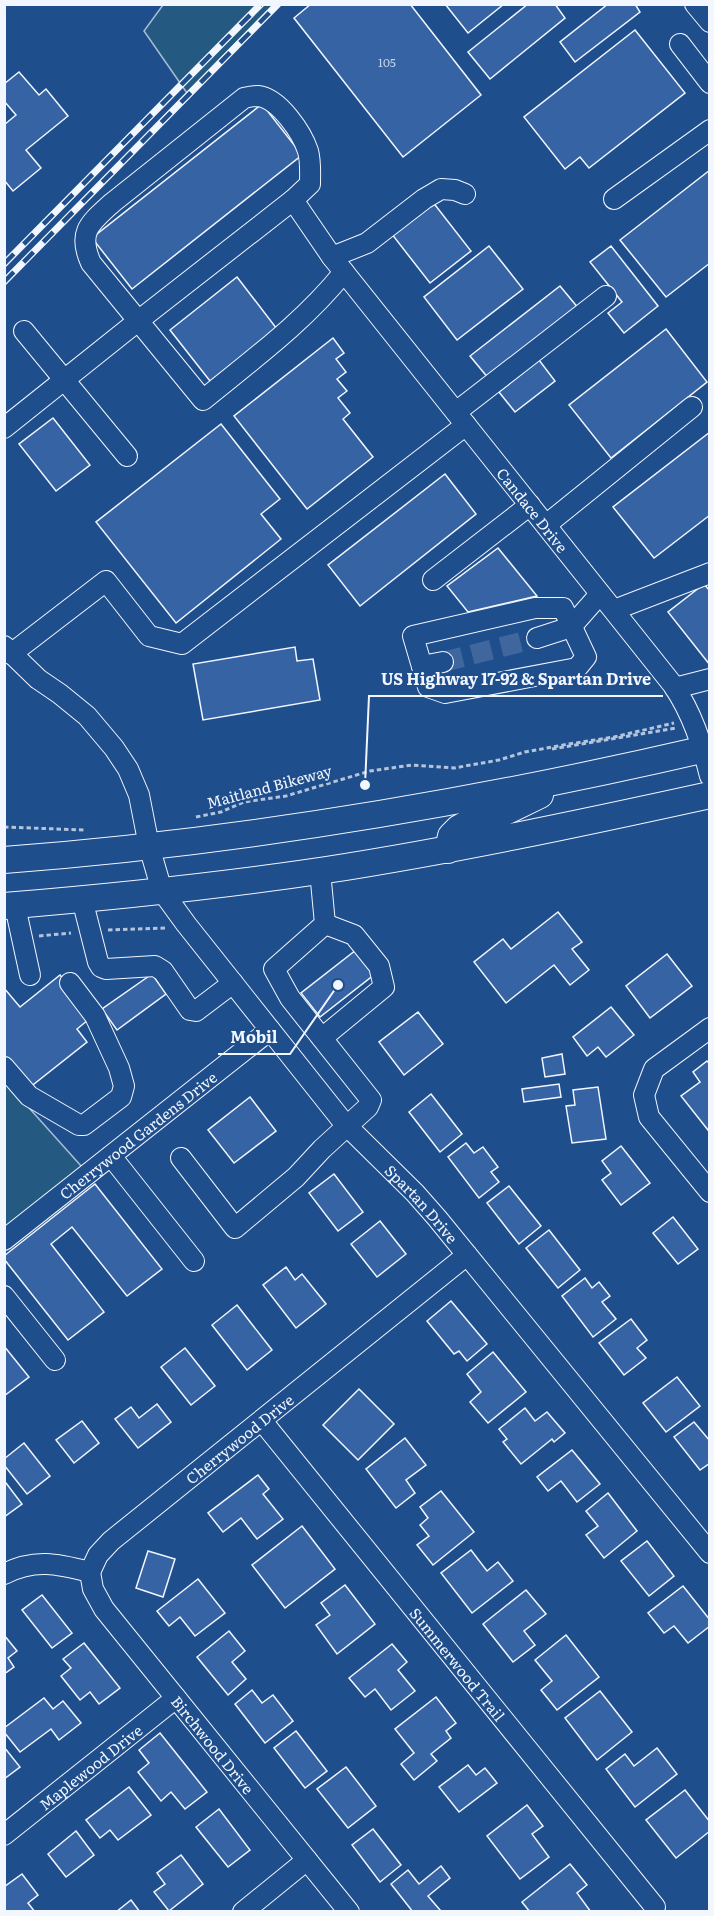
<svg xmlns="http://www.w3.org/2000/svg" width="714" height="1916" viewBox="0 0 714 1916" font-family="Literata,serif">
  <style>
    .green { fill: #245a82; stroke: #a8bbd7; stroke-width: 1.5 }
    .building { fill: #3563a3; stroke: #f2f6ff; stroke-width: 1.5 }
    .lines { fill: none; stroke-linecap: round; stroke-linejoin: round }
    .minor-tunnel { stroke: #3f679d; stroke-width: 20; stroke-dasharray: 20 10; stroke-linecap: butt }
    .minor-casing { stroke: #f2f6ff; stroke-width: 22 }
    .major-casing { stroke: #f2f6ff; stroke-width: 28 }
    .path { stroke: #b3c4dc; stroke-width: 3; stroke-dasharray: 4.5 3; stroke-linecap: butt }
    .minor { stroke: #1f4e8c; stroke-width: 20 }
    .major { stroke: #1f4e8c; stroke-width: 26 }
    .rail-casing { stroke: #f2f6ff; stroke-width: 7 }
    .rail { stroke: #1f4e8c; stroke-width: 4.5; stroke-dasharray: 14; stroke-linecap: butt }
    .labels { text-anchor: middle; dominant-baseline: central; stroke-width: 4.5; stroke-linejoin: round; paint-order: stroke }
    .number-label { font-size: 12px; fill: #c3d1e8 }
    .street-label { font-size: 15px; fill: #f2f6ff; stroke: #1f4e8c }
    .leader { fill: none; stroke: #f2f6ff; stroke-width: 2 }
    .callout-dot { fill: #f2f6ff; stroke: #1f4e8c; stroke-width: 2 }
    .callout-label { font-size: 16px; text-anchor: middle; font-weight: bold; fill: #f2f6ff; stroke: #1f4e8c; stroke-width: 4.5; stroke-linejoin: round; paint-order: stroke }
  </style>
  <rect width="100%" height="100%" fill="#1f4e8c"/>
  <g class="green">
    <path d="M163,5V4L273,5L187,93L144,31Z"/>
    <path d="M4,1080L82,1167L4,1229Z"/>
  </g>
  <g class="building">
    <path d="M311,4H410L481,95L403,157L294,18Z"/>
    <path d="M445,4H504L468,33Z"/>
    <path d="M528,4H555L565,18L490,79L468,52Z"/>
    <path d="M608,4H635L640,12L575,62L560,42Z"/>
    <path d="M635,30L685,93L589,168L580,157L565,169L524,117Z"/>
    <path d="M19,72L39,95L46,89L68,116L26,150L41,168L13,191L4,180V125L16,115L4,101V84Z"/>
    <path d="M262,104L302,155L132,289L92,238Z"/>
    <path d="M710,170V263L666,297L620,240Z"/>
    <path d="M432,201L471,251L430,283L391,233Z"/>
    <path d="M489,246L523,289L457,340L424,297Z"/>
    <path d="M611,246L658,306L624,333L608,313L622,302L590,262Z"/>
    <path d="M237,277L277,329L210,381L170,330Z"/>
    <path d="M560,286L579,309L489,379L470,356Z"/>
    <path d="M666,329L707,382L611,458L569,405Z"/>
    <path d="M333,338L344,353L336,359L346,372L337,379L347,391L338,398L350,413L343,419L373,457L307,509L234,416Z"/>
    <path d="M539,360L555,381L515,412L499,392Z"/>
    <path d="M53,418L90,465L56,491L19,444Z"/>
    <path d="M221,424L280,499L261,514L281,539L176,623L96,522Z"/>
    <path d="M710,432V515L654,558L613,507Z"/>
    <path d="M445,474L476,514L360,606L328,565Z"/>
    <path d="M498,548L537,596L468,612L447,586Z"/>
    <path d="M704,584L710,591V665L668,612Z"/>
    <path d="M295,647L297,661L313,659L320,700L203,720L193,664Z"/>
    <path d="M558,912L582,942L572,949L589,970L570,985L554,965L506,1003L474,962L503,939L511,949Z"/>
    <path d="M356,950L375,974L320,1017L301,993Z"/>
    <path d="M667,954L692,986L650,1018L626,986Z"/>
    <path d="M152,974L166,994L117,1030L102,1009Z"/>
    <path d="M60,975L93,1016L77,1029L87,1042L29,1088L4,1057V988L20,1007Z"/>
    <path d="M611,1007L634,1035L606,1057L598,1047L587,1056L573,1037Z"/>
    <path d="M418,1012L443,1044L404,1075L379,1042Z"/>
    <path d="M562,1054L565,1074L545,1077L542,1058Z"/>
    <path d="M707,1061L710,1064V1128L708,1130L681,1096L700,1082L693,1072Z"/>
    <path d="M559,1084L561,1097L524,1102L522,1089Z"/>
    <path d="M598,1087L606,1139L572,1143L566,1106L575,1105L573,1090Z"/>
    <path d="M431,1094L462,1134L440,1152L409,1112Z"/>
    <path d="M250,1097L276,1131L234,1163L208,1130Z"/>
    <path d="M466,1143L474,1153L483,1147L498,1167L491,1172L499,1182L479,1198L448,1157Z"/>
    <path d="M621,1146L650,1183L621,1205L602,1180L611,1173L602,1161Z"/>
    <path d="M334,1174L363,1212L338,1231L309,1193Z"/>
    <path d="M95,1184L162,1269L127,1296L72,1227L51,1244L104,1312L68,1340L4,1259V1256Z"/>
    <path d="M509,1186L541,1226L519,1244L487,1203Z"/>
    <path d="M673,1217L698,1249L678,1264L653,1233Z"/>
    <path d="M380,1221L406,1254L377,1277L351,1244Z"/>
    <path d="M549,1230L580,1270L558,1288L526,1248Z"/>
    <path d="M286,1267L295,1280L302,1274L326,1304L296,1328L263,1285Z"/>
    <path d="M585,1278L592,1288L599,1282L610,1296L602,1302L616,1319L593,1337L562,1296Z"/>
    <path d="M451,1301L487,1344L467,1361L459,1351L454,1354L427,1321Z"/>
    <path d="M237,1305L272,1350L247,1370L212,1325Z"/>
    <path d="M631,1319L647,1340L637,1348L646,1358L624,1375L599,1343Z"/>
    <path d="M4,1346L29,1377L4,1396Z"/>
    <path d="M185,1348L215,1386L191,1405L161,1367Z"/>
    <path d="M493,1352L526,1392L488,1423L470,1402L481,1392L467,1374Z"/>
    <path d="M677,1377L700,1406L666,1432L643,1403Z"/>
    <path d="M359,1389L394,1424L358,1460L323,1425Z"/>
    <path d="M157,1404L171,1422L138,1448L115,1419L131,1407L139,1418Z"/>
    <path d="M525,1408L535,1421L547,1412L565,1433L554,1442L552,1439L521,1464L503,1442L507,1439L499,1429Z"/>
    <path d="M82,1421L99,1443L74,1463L56,1440Z"/>
    <path d="M694,1422L710,1441V1463L700,1470L674,1437Z"/>
    <path d="M405,1438L426,1465L406,1480L415,1493L396,1508L366,1469Z"/>
    <path d="M24,1443L50,1476L27,1494L4,1465V1459Z"/>
    <path d="M572,1450L600,1484L577,1502L561,1481L548,1491L537,1477Z"/>
    <path d="M258,1475L269,1489L263,1494L283,1519L257,1539L241,1518L223,1532L208,1513Z"/>
    <path d="M6,1483L22,1504L4,1517V1484Z"/>
    <path d="M441,1491L474,1532L433,1565L417,1545L429,1536L420,1525L428,1518L420,1507Z"/>
    <path d="M608,1493L637,1531L604,1558L586,1535L598,1526L586,1511Z"/>
    <path d="M302,1526L335,1569L285,1608L252,1565Z"/>
    <path d="M647,1541L674,1576L649,1596L621,1561Z"/>
    <path d="M471,1550L487,1571L498,1562L513,1581L472,1613L441,1573Z"/>
    <path d="M148,1551L175,1559L163,1597L136,1588Z"/>
    <path d="M198,1579L225,1613L195,1636L180,1617L169,1626L157,1611Z"/>
    <path d="M345,1585L375,1624L337,1654L316,1625L330,1615L321,1603Z"/>
    <path d="M683,1586L710,1620V1626L688,1643L674,1626L664,1633L648,1613Z"/>
    <path d="M526,1590L546,1614L524,1631L535,1645L513,1662L483,1624Z"/>
    <path d="M42,1595L72,1633L52,1648L22,1610Z"/>
    <path d="M229,1631L245,1651L232,1662L246,1679L228,1695L197,1657Z"/>
    <path d="M4,1635L17,1651L8,1658L14,1667L4,1674Z"/>
    <path d="M566,1635L599,1677L557,1710L541,1690L552,1681L535,1660Z"/>
    <path d="M84,1643L120,1688L99,1704L90,1692L80,1700L61,1676L71,1668L63,1659Z"/>
    <path d="M392,1644L407,1662L398,1670L415,1691L391,1710L375,1689L365,1697L349,1678Z"/>
    <path d="M252,1690L262,1703L273,1695L293,1721L265,1743L235,1704Z"/>
    <path d="M600,1691L632,1732L597,1760L565,1718Z"/>
    <path d="M436,1697L456,1723L446,1731L451,1738L431,1754L437,1761L414,1780L401,1764L414,1753L395,1729Z"/>
    <path d="M44,1698L53,1709L63,1701L81,1723L59,1740L51,1729L20,1752L4,1732V1728Z"/>
    <path d="M296,1731L327,1771L305,1788L274,1748Z"/>
    <path d="M160,1733L207,1792L185,1809L171,1792L161,1801L138,1772L149,1763L139,1750Z"/>
    <path d="M4,1747L20,1767L4,1779Z"/>
    <path d="M657,1748L677,1774L635,1807L606,1769L625,1754L634,1766Z"/>
    <path d="M468,1765L476,1775L485,1768L497,1783L459,1812L439,1787Z"/>
    <path d="M346,1767L376,1806L348,1828L317,1789Z"/>
    <path d="M129,1787L151,1815L118,1840L110,1830L100,1838L86,1820Z"/>
    <path d="M685,1790L710,1822V1831L676,1858L646,1820Z"/>
    <path d="M527,1805L543,1826L532,1834L549,1857L520,1879L487,1836Z"/>
    <path d="M219,1809L250,1850L228,1867L196,1827Z"/>
    <path d="M373,1829L401,1865L380,1882L352,1845Z"/>
    <path d="M76,1831L94,1855L66,1877L48,1854Z"/>
    <path d="M181,1855L203,1884L169,1911L154,1892L165,1884L157,1873Z"/>
    <path d="M570,1864L587,1885L577,1893L591,1912H530L522,1902Z"/>
    <path d="M441,1866L450,1878L428,1896L440,1910L438,1912H413L391,1884L408,1870L419,1884Z"/>
    <path d="M22,1874L38,1895L28,1903L35,1912H4V1887Z"/>
    <path d="M131,1900L140,1912H116Z"/>
  </g>
  <g class="lines">
    <path class="minor-tunnel" d="M443,662L537,638"/>
    <defs>
      <g id="minor">
        <path d="M695,4L710,22"/>
        <path d="M680,44L710,83"/>
        <path d="M614,199L710,130"/>
        <path d="M293,200L310,184C310,173 311,162 308,151C302,133 279,98 258,96C254,96 248,97 244,98L112,203C90,223 77,232 91,263L203,400C253,359 304,322 344,272"/>
        <path d="M332,257L367,243L424,199L441,189L455,190L465,194"/>
        <path d="M24,331L127,456"/>
        <path d="M456,412L606,296"/>
        <path id="s1" d="M4,428L138,321L293,200L332,257L673,685C692,713 702,744 710,776"/>
        <path d="M546,525L692,407"/>
        <path d="M433,580L530,505"/>
        <path d="M535,608H563L586,657L577,668L445,693L428,687L413,636Z"/>
        <path d="M614,610L710,573"/>
        <path d="M537,638L571,627L600,594"/>
        <path id="s2" d="M4,646L38,679L60,694L87,716L114,748L128,769L139,795L149,846L162,891L186,924L344,1123L415,1193L437,1218L710,1553"/>
        <path d="M11,654L106,581L149,636L182,644L466,425"/>
        <path d="M422,666L443,662"/>
        <path d="M675,688L710,679"/>
        <path d="M82,899L98,962L101,967L106,969L155,966L163,971L190,1010L196,1011L233,983"/>
        <path d="M15,906L30,975"/>
        <path d="M710,1028L654,1069L644,1095L649,1117L710,1192"/>
        <path d="M322,1038L384,987L379,966L354,935L325,924"/>
        <path d="M4,1067L29,1096L79,1125H84L121,1097L124,1086L119,1068L95,1016L70,983"/>
        <path d="M111,1156L194,1261"/>
        <path d="M181,1158L235,1228L296,1177L322,1149L368,1107L371,1100L290,998L274,969L325,924L320,871"/>
        <path id="s3" d="M4,1240L270,1030"/>
        <path d="M4,1296L55,1360"/>
        <path id="s4" d="M262,1421L655,1907"/>
        <path id="s5" d="M90,1572L98,1555L111,1541L467,1255"/>
        <path id="s6" d="M90,1572L93,1589L104,1609L349,1912"/>
        <path d="M4,1574C35,1558 58,1564 90,1572"/>
        <path id="s7" d="M4,1835L176,1698"/>
        <path d="M243,1912L307,1860"/>
      </g>
      <g id="major">
        <path d="M448,850L451,836L459,828L468,823L499,815L540,795"/>
        <path d="M4,860C242,842 477,802 710,748"/>
        <path d="M4,906C112,897 219,886 326,870C455,850 582,823 710,795"/>
      </g>
    </defs>
    <use href="#minor" class="minor-casing"/>
    <use href="#major" class="major-casing"/>
    <g class="path">
      <path d="M552,749L676,728"/>
      <path d="M196,817L221,812L244,802L286,796L370,771L412,765L454,768L499,760L525,752L569,744L614,737L674,723"/>
      <path d="M4,827L84,830"/>
      <path d="M108,930L167,928"/>
      <path d="M39,936L71,933"/>
    </g>
    <use href="#minor" class="minor"/>
    <use href="#major" class="major"/>
    <defs>
      <g id="rail">
        <path d="M4,264L261,4"/>
        <path d="M4,282L278,4"/>
      </g>
    </defs>
    <use href="#rail" class="rail-casing"/>
    <use href="#rail" class="rail"/>
  </g>
  <g class="labels">
    <g class="number-label">
      <text x="387" y="62">105</text>
    </g>
    <g class="street-label">
      <text stroke="none"><textPath href="#s1" startOffset="760">Candace Drive</textPath></text>
      <text transform="translate(269 786) rotate(-15)">Maitland Bikeway</text>
      <text stroke="none"><textPath href="#s3" startOffset="170">Cherrywood Gardens Drive</textPath></text>
      <text stroke="none"><textPath href="#s2" startOffset="710">Spartan Drive</textPath></text>
      <text stroke="none"><textPath href="#s5" startOffset="202">Cherrywood Drive</textPath></text>
      <text stroke="none"><textPath href="#s4" startOffset="312">Summerwood Trail</textPath></text>
      <text stroke="none"><textPath href="#s6" startOffset="214">Birchwood Drive</textPath></text>
      <text stroke="none"><textPath href="#s7" startOffset="110">Maplewood Drive</textPath></text>
    </g>
  </g>
  <path class="leader" d="M365 785L369 696H663M338 985L290 1054H218"/>
  <g class="callout-dot">
    <circle cx="365" cy="785" r="6"/>
    <circle cx="338" cy="985" r="6"/>
  </g>
  <g class="callout-label">
    <text x="516" y="685">US Highway 17-92 &amp; Spartan Drive</text>
    <text x="254" y="1043">Mobil</text>
  </g>
  <rect width="714" height="1916" fill="none" stroke="#f2f6ff" stroke-width="12"/>
</svg>
